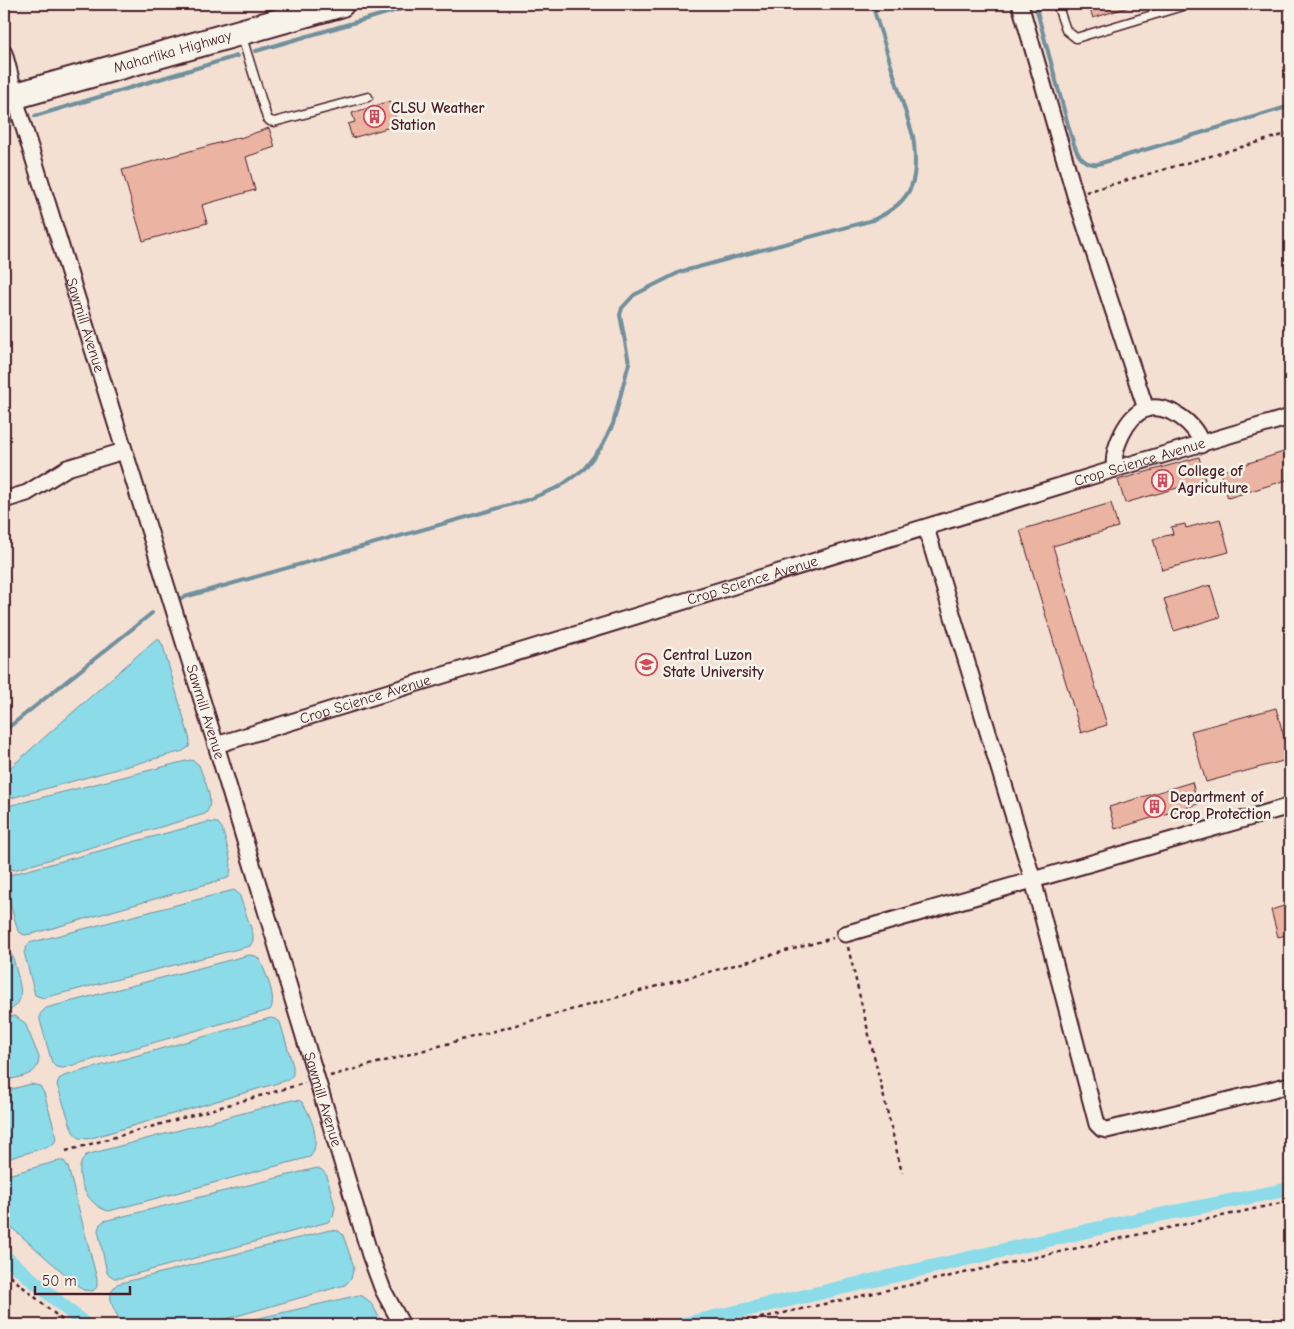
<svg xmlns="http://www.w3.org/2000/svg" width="1294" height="1329" viewBox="0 0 1294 1329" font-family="'Comic Neue',sans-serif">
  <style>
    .built { fill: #f3e0d3 }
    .water { fill: #8bdbe8; stroke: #71909c }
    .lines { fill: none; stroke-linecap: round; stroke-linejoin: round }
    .stream { stroke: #71909c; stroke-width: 4 }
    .canal { stroke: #8bdbe8; stroke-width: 14 }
    .building { fill: #ebb3a1; stroke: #4a1f2b }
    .service-casing { stroke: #4a1f2b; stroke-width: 11 }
    .minor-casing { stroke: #4a1f2b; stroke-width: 19 }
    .trunk-casing { stroke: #4a1f2b; stroke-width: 29 }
    .path { stroke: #4a1f2b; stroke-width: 2.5; stroke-dasharray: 4 4; stroke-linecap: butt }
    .service { stroke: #f7f3e8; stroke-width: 8 }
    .minor { stroke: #f7f3e8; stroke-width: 15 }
    .trunk { stroke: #f7f3e8; stroke-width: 25 }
    .labels { text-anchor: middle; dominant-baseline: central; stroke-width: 5; stroke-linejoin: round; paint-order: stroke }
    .street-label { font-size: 15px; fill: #4a1f2b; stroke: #f7f3e8 }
    .poi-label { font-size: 15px; font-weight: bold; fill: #4a1f2b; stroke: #f7f3e8; text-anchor: start }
  </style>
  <rect width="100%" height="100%" fill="#f7f3e8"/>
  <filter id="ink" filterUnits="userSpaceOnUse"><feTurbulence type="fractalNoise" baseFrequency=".02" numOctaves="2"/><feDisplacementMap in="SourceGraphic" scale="10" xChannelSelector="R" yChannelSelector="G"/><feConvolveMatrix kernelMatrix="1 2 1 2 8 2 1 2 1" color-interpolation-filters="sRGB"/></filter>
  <g filter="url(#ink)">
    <rect class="built" x="4" y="4" width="1286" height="1321"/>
    <g class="water">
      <path d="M156,639H159L163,646L190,740L189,747L183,751L4,800V773Z"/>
      <path d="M190,760L194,761L199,765C203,778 217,803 205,814L14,870L4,866V807Z"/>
      <path d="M208,822L218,823L222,828C225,841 236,867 228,878L32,934L24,935L18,931L5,887L6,879L9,875Z"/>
      <path d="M234,890L239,894L253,934V941L250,946L43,998L35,995L24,952L29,943Z"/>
      <path d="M4,951L10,953L13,957C17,978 32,1005 4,1012Z"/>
      <path d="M249,955L256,956L260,960C265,972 278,999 270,1010L63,1068L56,1067L52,1063L40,1020V1014L46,1008Z"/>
      <path d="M15,1016L25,1023L39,1057C39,1077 20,1076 4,1081V1017Z"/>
      <path d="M270,1018L276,1019L280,1022L293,1066V1075L288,1080L88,1139L79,1138L73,1132L57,1085L59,1079L64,1076Z"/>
      <path d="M31,1084L40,1086L44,1093L57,1138L54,1143L50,1146L4,1160V1091Z"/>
      <path d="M292,1100L301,1101C311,1114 322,1143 310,1157L109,1211C87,1207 70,1172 86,1155Z"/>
      <path d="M58,1161H64L68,1167L97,1279V1287L93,1291L83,1290L4,1221V1176Z"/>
      <path d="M317,1168L322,1170L327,1176L335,1207L333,1217L328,1222L121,1278H114L107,1273L98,1230L100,1224L104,1221Z"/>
      <path d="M330,1230L339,1231L343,1235L354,1267L351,1279L345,1285L205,1325H123C116,1313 103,1296 117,1284Z"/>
      <path d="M359,1295C372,1298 377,1315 383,1325H229Z"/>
    </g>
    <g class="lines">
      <g class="stream">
        <path d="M1035,4L1070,132C1075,147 1078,166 1098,164L1290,106"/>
        <path d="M256,51L418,4"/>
        <path d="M35,116L237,56"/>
        <path d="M4,123L11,121"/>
        <path d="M181,598L527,500L559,487L584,469L602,446L613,424L629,363L620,315L622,308L634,295L680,272L873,220C915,201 919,178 913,136L872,4"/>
        <path d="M4,731L152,613"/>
      </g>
      <g class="canal">
        <path d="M4,1256L86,1325"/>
        <path d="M680,1325L1139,1219L1290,1189"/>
      </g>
    </g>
    <g class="building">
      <path d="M1088,4H1132V6L1093,18Z"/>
      <path d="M390,101L398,125L352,138L348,124L355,122L352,113Z"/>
      <path d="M269,128L275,147L246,157L255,190L202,205L207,223L143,241L122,170L240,137V138Z"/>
      <path d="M1290,450V479L1228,498L1220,472Z"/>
      <path d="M1199,457L1205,480L1125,503L1118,480Z"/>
      <path d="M1111,503L1118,527L1053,546L1107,725L1081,733L1020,530Z"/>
      <path d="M1220,519L1229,552L1162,570L1153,539L1173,534L1171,527L1185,524L1186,528Z"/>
      <path d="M1210,585L1220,617L1174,631L1164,599Z"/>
      <path d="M1276,708L1290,759L1206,782L1191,731Z"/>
      <path d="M1192,782L1198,804L1115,829L1109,807Z"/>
      <path d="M1290,904V934L1278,937L1271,910Z"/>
    </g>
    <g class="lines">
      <defs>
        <g id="service">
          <path d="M1057,4L1066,30L1076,38L1189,4"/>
          <path d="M241,34L267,118L270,121L274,122L368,97"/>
        </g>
        <g id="minor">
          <path d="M1020,4L1075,195L1146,409C1127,415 1111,450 1115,469"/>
          <path id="s1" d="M4,53C10,73 14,94 20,115L216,745L370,1255L383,1290L402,1325"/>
          <path d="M1146,409C1166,402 1198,424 1201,445"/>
          <path d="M4,500L27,493L67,468L124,451"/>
          <path d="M926,528L1033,880L1097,1124L1102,1129L1107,1130L1290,1085"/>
          <path id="s2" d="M216,745L1115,469L1290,417"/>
          <path d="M845,934L1290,806"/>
        </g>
        <g id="trunk">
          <path id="s3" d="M4,99L341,4"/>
        </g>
      </defs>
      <use href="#service" class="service-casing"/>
      <use href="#minor" class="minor-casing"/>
      <use href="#trunk" class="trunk-casing"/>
      <g class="path">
        <path d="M1086,192L1290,133"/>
        <path d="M848,947L902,1173"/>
        <path d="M330,1076L833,938"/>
        <path d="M66,1151L305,1083"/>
        <path d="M4,1271L68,1325"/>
        <path d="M729,1325L1290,1201"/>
      </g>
      <use href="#service" class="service"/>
      <use href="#minor" class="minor"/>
      <use href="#trunk" class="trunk"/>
    </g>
  </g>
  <defs>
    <symbol id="building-ring" viewBox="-11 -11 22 22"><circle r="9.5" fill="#f7f3e8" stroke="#d1495b" stroke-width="1.5"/><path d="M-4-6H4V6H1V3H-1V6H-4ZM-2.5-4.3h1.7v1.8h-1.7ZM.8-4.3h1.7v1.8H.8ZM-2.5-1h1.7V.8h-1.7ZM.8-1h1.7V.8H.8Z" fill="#d1495b"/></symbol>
    <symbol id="university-ring" viewBox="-11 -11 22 22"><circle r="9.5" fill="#f7f3e8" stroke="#d1495b" stroke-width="1.5"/><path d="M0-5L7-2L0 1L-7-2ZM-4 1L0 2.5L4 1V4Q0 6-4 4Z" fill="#d1495b"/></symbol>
  </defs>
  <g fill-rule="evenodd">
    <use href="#building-ring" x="362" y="104" width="25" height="25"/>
    <use href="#building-ring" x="1150" y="468" width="25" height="25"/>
    <use href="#university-ring" x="634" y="652" width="25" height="25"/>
    <use href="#building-ring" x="1142" y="794" width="25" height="25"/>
  </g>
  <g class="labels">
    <g class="street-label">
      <text stroke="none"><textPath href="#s3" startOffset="175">Maharlika Highway</textPath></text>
      <text stroke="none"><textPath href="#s1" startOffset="284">Sawmill Avenue</textPath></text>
      <text stroke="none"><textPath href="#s2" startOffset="966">Crop Science Avenue</textPath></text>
      <text stroke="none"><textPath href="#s2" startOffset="561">Crop Science Avenue</textPath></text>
      <text stroke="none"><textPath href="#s2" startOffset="156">Crop Science Avenue</textPath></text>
      <text stroke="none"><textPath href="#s1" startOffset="689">Sawmill Avenue</textPath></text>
      <text stroke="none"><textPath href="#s1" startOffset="1094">Sawmill Avenue</textPath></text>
    </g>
    <g class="poi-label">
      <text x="391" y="108">CLSU Weather<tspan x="391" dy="17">Station</tspan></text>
      <text x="1178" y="471">College of<tspan x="1178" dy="17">Agriculture</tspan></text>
      <text x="663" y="655">Central Luzon<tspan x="663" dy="17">State University</tspan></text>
      <text x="1170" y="797">Department of<tspan x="1170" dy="17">Crop Protection</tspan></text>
    </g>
  </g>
  <rect width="1294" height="1329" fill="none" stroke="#f7f3e8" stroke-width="20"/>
  <rect x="10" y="10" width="1274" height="1309" fill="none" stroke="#4a1f2b" stroke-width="2" filter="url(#ink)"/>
  <path d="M35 1286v8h95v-8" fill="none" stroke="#4a1f2b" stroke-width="2.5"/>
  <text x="42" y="1286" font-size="15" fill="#4a1f2b" stroke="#f7f3e8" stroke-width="4" paint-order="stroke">50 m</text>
</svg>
